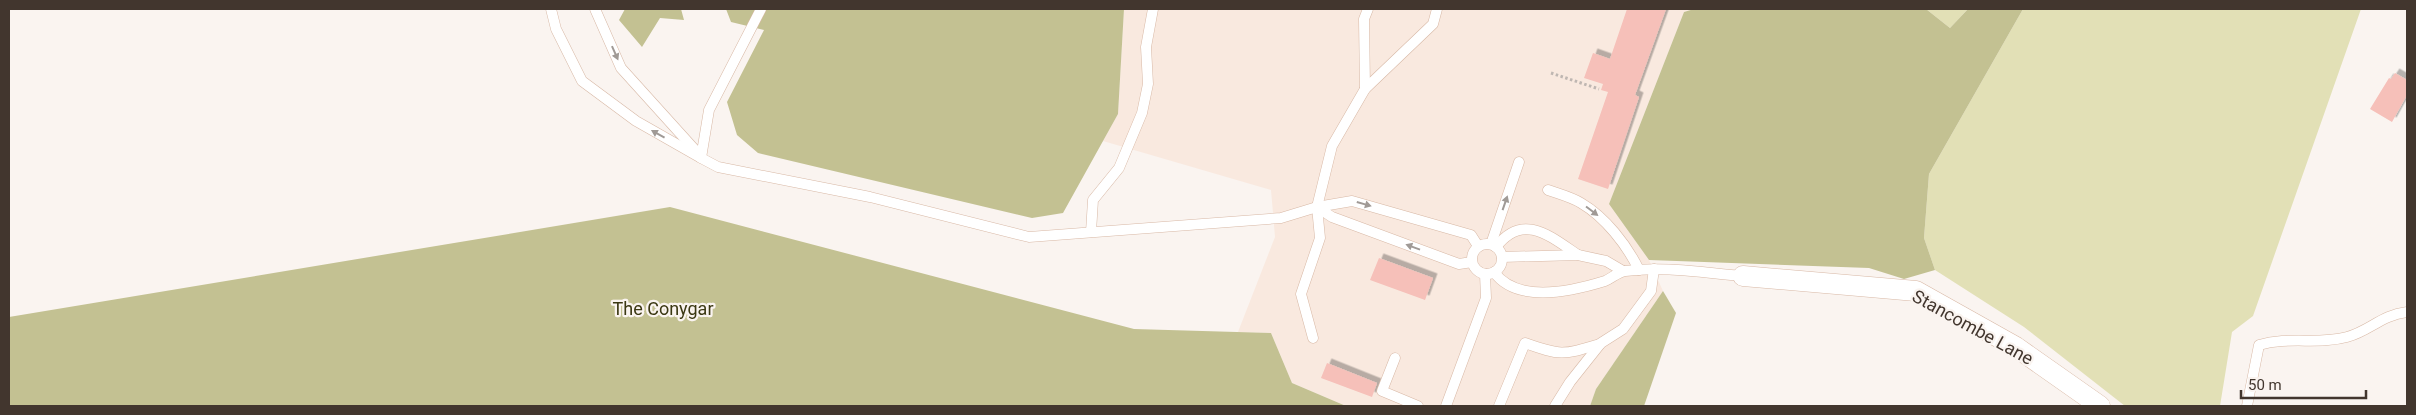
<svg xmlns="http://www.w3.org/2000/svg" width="2416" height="415" viewBox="0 0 2416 415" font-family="Roboto,sans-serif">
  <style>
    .built { fill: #f9e9df }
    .green { fill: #e2e0b6 }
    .forest { fill: #c3c192 }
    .building { fill: #f6c0b9; filter: url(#shadow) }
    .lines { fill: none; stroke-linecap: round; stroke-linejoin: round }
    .service-casing { stroke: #d8b8a5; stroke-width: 11 }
    .minor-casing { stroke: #d8b8a5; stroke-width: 21 }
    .path { stroke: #bfb7b2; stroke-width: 3; stroke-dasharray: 2.5 2.5; stroke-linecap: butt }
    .service { stroke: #fff; stroke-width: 10 }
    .minor { stroke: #fff; stroke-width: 20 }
    .oneway { fill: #a09a96 }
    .labels { text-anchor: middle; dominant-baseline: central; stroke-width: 4.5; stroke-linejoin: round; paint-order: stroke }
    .park-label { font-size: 18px; fill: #3b3813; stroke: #faf4f0 }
    .street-label { font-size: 18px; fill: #42362e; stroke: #faf4f0 }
  </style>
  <defs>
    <filter id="shadow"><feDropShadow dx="4.5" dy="-4.5" stdDeviation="0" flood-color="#0004"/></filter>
  </defs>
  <rect width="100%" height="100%" fill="#faf4f0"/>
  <path class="built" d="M1124,9H1694L1684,12L1609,204L1649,260L1663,291L1596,389L1590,406H1346L1292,383L1271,333L1238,332L1275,237L1271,190L1103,141L1118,114Z"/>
  <g class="green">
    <path d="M1926,9H1968L1950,28Z"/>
    <path d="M2023,9H2361L2253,316L2232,332L2220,406H2125L2024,327L1935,270L1924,238L1929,174Z"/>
  </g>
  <g class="forest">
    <path d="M625,9H681L684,20L660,18L642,47L619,20Z"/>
    <path d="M726,9H1124L1118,114L1063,213L1032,218L758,153L737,135L727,102L764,30L731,22Z"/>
    <path d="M1694,9H1926L1950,28L1968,9H2023L1929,174L1924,238L1935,270L1904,279L1869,268L1649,260L1609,204L1684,12Z"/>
    <path d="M670,207L1134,329L1271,333L1292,383L1346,406H9V317Z"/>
    <path d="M1663,291L1676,313L1644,406H1590L1596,389Z"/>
  </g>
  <g class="building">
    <path d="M1627,9H1666L1635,95L1639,97L1608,189L1578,179L1608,92L1601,90L1603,84L1584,78L1593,53L1610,59Z"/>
    <path d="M2395,73L2407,80V95L2392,122L2370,109L2389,78L2391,79Z"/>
    <path d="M1379,258L1433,278L1425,300L1370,280Z"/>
    <path d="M1327,363L1377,383L1372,397L1321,378Z"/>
  </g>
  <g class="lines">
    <defs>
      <g id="service">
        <path d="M551,9L556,29L582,81L636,121L701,158"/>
        <path d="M595,9L621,68L696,151"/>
        <path d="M761,9L709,110L701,158L718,167L870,197L1029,237L1281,218L1317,207L1352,201L1471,235L1478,246"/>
        <path d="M1365,89L1364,19L1368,9"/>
        <path d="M1548,190C1559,194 1571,197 1581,203C1605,217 1627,245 1639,270"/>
        <path d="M1317,207L1332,217L1459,264L1472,262"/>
        <path d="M1091,232L1093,200L1119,168L1142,113L1148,84L1146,47L1153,9"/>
        <path d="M1491,244L1519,162"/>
        <circle cx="1487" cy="259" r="15"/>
        <path d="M1496,247C1523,212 1550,236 1578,255"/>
        <path d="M1502,257L1578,255L1606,261L1623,271"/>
        <path d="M1494,272C1517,304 1573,291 1605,281C1612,278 1618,272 1625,271C1664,266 1704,273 1743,276"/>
        <path d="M1313,338L1301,294L1320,238L1317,207L1332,146L1365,89L1433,24L1437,9"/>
        <path d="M1395,358L1382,391L1418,406"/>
        <path d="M1446,406L1486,298L1485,274"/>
        <path d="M1499,406L1525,343C1561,356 1563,355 1600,344"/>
        <path d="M1555,406L1570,382L1601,343L1623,329L1651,291L1654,269"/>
        <path d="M2247,406L2259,345C2289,336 2318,345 2347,337C2370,331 2381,315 2407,312"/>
      </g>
      <path id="minor" d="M1743,276L1916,291L2016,347L2100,406"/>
    </defs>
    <use href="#service" class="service-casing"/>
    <use href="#minor" class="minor-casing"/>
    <path class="path" d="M1551,73L1599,89"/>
    <use href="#service" class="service"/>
    <use href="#minor" class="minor"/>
  </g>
  <defs><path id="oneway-solid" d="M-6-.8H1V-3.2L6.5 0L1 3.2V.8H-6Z" transform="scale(1.25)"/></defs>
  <g class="oneway">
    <use href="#oneway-solid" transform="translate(615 53) rotate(66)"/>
    <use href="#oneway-solid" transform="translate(658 134) rotate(-151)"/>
    <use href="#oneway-solid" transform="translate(1505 203) rotate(-71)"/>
    <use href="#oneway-solid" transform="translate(1364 204) rotate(16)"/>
    <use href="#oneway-solid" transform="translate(1592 211) rotate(37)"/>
    <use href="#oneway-solid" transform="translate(1413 247) rotate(-160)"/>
  </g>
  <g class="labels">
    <g class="park-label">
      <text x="663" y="308">The Conygar</text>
    </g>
    <g class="street-label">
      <text transform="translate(1973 327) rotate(29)">Stancombe Lane</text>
    </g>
  </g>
  <rect width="2416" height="415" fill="none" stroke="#42362e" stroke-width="20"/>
  <path d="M2241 390v8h125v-8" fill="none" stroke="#42362e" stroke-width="2.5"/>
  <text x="2248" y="390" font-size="15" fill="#42362e" stroke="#faf4f0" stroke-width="4" paint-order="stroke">50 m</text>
</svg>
